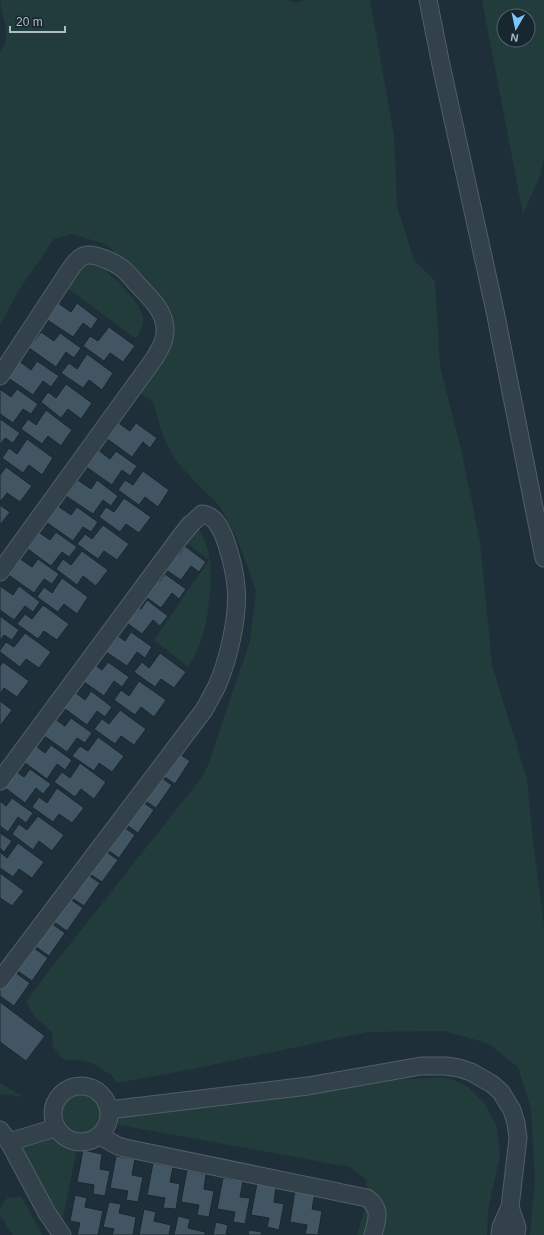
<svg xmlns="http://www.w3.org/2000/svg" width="544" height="1235" viewBox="0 0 544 1235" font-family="Helvetica,sans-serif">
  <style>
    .green { fill: #213c3a; fill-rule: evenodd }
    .building { fill: #425562; stroke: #1a2831 }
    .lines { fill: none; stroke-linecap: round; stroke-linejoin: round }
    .minor-casing { stroke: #505f68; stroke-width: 19 }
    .minor { stroke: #33414b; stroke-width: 17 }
  </style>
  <rect width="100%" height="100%" fill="#1f2f3a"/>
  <g class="green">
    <path d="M0,0H287L296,3L306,0H370L394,136L397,206L414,260L435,281L440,367L462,453L480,542L492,665L527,779L533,841L544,926V1235H530L535,1180L531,1109L518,1067L487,1043L444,1031L367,1032L193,1069L117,1083L111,1075L92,1063L77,1060H65L60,1056L53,1047L52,1032L36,1018L26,1002L51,968L202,777L208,765L250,641L256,591L237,538L219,505L193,480L175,459L163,437L153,402L135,390L168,332L137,271L105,244L72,234L54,239L19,290L0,325V53C13,37 2,18 0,0Z"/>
    <path d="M482,0H544V157L540,176L523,214ZM504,16H528V40H504Z"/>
    <path d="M96,262C110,274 140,300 143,318C144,325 139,333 136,339L59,282L75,263Z"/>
    <path d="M182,516H190C215,545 213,580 207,616C205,627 202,640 197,651C194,657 191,662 188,667L154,640L209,560L172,532Z"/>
    <path d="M446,1077L467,1086L485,1104L497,1127L500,1156L488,1209L487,1235H357L368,1195L366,1179L350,1167L114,1124L121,1111L390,1080Z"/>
    <path d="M0,1083L24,1097L0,1094Z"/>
    <circle cx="85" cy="1117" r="26"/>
    <path d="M39,1136L78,1143L61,1227L22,1153L25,1145Z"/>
    <path d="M22,1197L42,1235H13L0,1215V1209L7,1198Z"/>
  </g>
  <g class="building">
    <path d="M58,303L71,312L77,303L98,319L91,329L83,323L73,337L46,319Z"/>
    <path d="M109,327L135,346L123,362L110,353L104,361L83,346L90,336L98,341Z"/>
    <path d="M41,332L54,341L60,333L81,348L74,358L66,352L56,367L29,348Z"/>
    <path d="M87,354L113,373L102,390L89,380L83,388L61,373L69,363L77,369Z"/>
    <path d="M18,360L31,370L37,361L59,376L51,387L43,381L33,395L7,377Z"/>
    <path d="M66,384L92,403L81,419L68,409L61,418L41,402L48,392L56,398Z"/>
    <path d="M0,389L11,397L17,389L38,404L31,414L23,409L13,423L0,414Z"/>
    <path d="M46,410L72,430L61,446L48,436L42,444L21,429L28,419L36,425Z"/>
    <path d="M0,419L20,433L13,443L5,438L0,445Z"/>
    <path d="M117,422L130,431L136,423L157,438L150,448L143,442L132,457L106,438Z"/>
    <path d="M27,439L53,458L42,475L29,465L23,473L2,458L9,448L17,454Z"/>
    <path d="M97,449L110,459L116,451L137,466L130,476L122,470L112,485L85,466Z"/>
    <path d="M6,467L32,486L20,502L7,493L1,501L0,500V475Z"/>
    <path d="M143,471L169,490L158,507L145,497L139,505L118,490L125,480L133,485Z"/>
    <path d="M78,480L91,489L97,480L118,496L111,506L103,500L93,514L66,496Z"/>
    <path d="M124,498L151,517L139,533L126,524L120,532L99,517L106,507L114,512Z"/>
    <path d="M0,505L10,512L0,525Z"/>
    <path d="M58,506L71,515L77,507L98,522L91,532L83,527L73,541L46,522Z"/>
    <path d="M103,525L129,544L117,560L104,551L98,559L77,544L85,534L92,539Z"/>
    <path d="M37,531L50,540L56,532L77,547L69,557L62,552L51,566L25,547Z"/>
    <path d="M166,546L179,555L185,546L206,562L199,572L191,566L181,580L154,562Z"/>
    <path d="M82,551L108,570L96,586L83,576L77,585L56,569L63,559L71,565Z"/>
    <path d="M19,558L32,567L38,559L59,574L52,584L44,579L34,593L7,574Z"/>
    <path d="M146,573L159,582L165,574L186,589L179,599L172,593L161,608L135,589Z"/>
    <path d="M62,578L88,597L77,614L64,604L58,612L37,597L44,587L52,593Z"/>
    <path d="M0,586L13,595L19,586L40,602L33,612L25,606L14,620L0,610Z"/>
    <path d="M128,599L141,609L147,600L168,616L160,626L153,620L142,634L116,615Z"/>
    <path d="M43,605L69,624L57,640L44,631L38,639L17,624L25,614L32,619Z"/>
    <path d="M0,616L19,630L12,640L4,635L0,641Z"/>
    <path d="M112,632L125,641L131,632L152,647L145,658L137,652L127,666L100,648Z"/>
    <path d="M25,633L51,652L39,668L26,659L20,667L0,652V650L6,642L14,647Z"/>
    <path d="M160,653L186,672L174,688L161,679L155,687L134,672L142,662L149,668Z"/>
    <path d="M89,661L102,670L108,662L129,677L122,687L114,681L104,696L77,677Z"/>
    <path d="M3,662L29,681L17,697L4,688L0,694V666Z"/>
    <path d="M139,681L166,700L154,717L141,707L135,715L114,700L121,690L129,696Z"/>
    <path d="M72,690L85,700L91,691L112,707L105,717L97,711L87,725L61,706Z"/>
    <path d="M0,701L12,710L0,726Z"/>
    <path d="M120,710L146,729L134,745L121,736L115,744L94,729L102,719L109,724Z"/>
    <path d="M52,717L65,726L71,718L92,733L85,743L77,738L67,752L40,733Z"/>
    <path d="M98,737L124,756L112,772L99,763L94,771L72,756L80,746L88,751Z"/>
    <path d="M32,743L45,753L51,745L72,760L65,770L57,764L47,779L21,760Z"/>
    <path d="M166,745L190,761L175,784L150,767Z"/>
    <path d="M80,763L106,782L94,799L81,789L75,797L54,782L62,772L70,778Z"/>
    <path d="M11,768L24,777L30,769L51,784L43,794L36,788L25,803L0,784Z"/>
    <path d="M148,769L172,785L156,808L132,792Z"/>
    <path d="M57,788L84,808L72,823L59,814L53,822L32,807L39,797L47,803Z"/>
    <path d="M130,793L154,810L138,833L114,816Z"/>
    <path d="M12,798L33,813L26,823L18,817L8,832L0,826V801L6,806Z"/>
    <path d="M38,816L64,835L52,851L39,841L33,850L12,834L19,824L27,830Z"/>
    <path d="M111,818L135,835L119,858L95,841Z"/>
    <path d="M0,833L12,841L4,852L0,848Z"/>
    <path d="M18,843L44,862L32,878L19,869L13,877L0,868V852L7,858Z"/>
    <path d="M94,843L118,860L102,882L78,866Z"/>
    <path d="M76,867L100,883L84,906L60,890Z"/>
    <path d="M0,873L24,891L12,906L0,898Z"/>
    <path d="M59,891L83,908L67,931L43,914Z"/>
    <path d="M41,916L65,933L49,956L25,939Z"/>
    <path d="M24,941L48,958L32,981L8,964Z"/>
    <path d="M6,966L30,983L14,1006L0,996V975Z"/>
    <path d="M0,1002L45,1036L26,1061L0,1042Z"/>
    <path d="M83,1150L102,1154L100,1169L110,1171L105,1196L93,1194L94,1185L77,1182Z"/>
    <path d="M116,1156L135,1159L132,1175L143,1177L138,1202L126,1200L128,1191L110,1188Z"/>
    <path d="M153,1163L173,1167L170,1182L180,1184L176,1209L163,1208L165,1198L147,1195Z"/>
    <path d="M187,1170L206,1174L204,1189L214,1191L209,1217L197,1215L199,1205L181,1202Z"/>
    <path d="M223,1178L243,1181L240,1197L250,1198L245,1224L233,1222L235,1212L217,1209Z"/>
    <path d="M257,1183L276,1187L274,1202L284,1204L279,1230L267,1227L269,1218L251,1215Z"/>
    <path d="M295,1190L315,1193L312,1209L322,1211L318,1235L305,1234L307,1225L290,1222Z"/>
    <path d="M75,1195L87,1198L85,1207L103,1211L98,1235H77L80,1223L70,1221Z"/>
    <path d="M109,1202L121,1204L119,1213L136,1217L133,1235H112L114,1229L103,1227Z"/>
    <path d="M144,1209L156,1212L154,1221L171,1225L169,1235H139Z"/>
    <path d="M178,1216L190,1219L188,1228L205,1232V1235H174Z"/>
    <path d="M216,1222L228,1225L226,1234L231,1235H213Z"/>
    <path d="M249,1230L262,1232L261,1235H248Z"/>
  </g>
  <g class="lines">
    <defs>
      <g id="minor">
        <path d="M428,0L441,65L495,311L544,558"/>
        <path d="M0,376L69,271C73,265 79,256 87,255C97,254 116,263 123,269C129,274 133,280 138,285C150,298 164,310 165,328C166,340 160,349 154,359L0,572"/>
        <path d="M0,781L181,536L192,523L202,514C215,515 222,530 226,542C231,557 235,572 236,587C239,616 228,662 216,688C212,695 208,703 204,710L0,980"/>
        <circle cx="81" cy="1114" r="28"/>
        <path d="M109,1110L308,1086L421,1066H446L459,1068L471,1072L492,1084L501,1092L512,1110L516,1123L518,1138L510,1207L501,1227L500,1235"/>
        <path d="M0,1130L9,1142L47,1213L62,1235"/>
        <path d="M100,1136L118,1146L125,1148L367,1198C382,1209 377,1220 373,1235"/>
        <path d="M9,1142L55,1128"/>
        <path d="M510,1207L517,1228L516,1235"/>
      </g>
    </defs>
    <use href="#minor" class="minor-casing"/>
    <use href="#minor" class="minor"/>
  </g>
  <g transform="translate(516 28) rotate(189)"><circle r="19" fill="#18262f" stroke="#54626c"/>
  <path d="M0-3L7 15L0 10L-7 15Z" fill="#7bc4ff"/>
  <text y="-6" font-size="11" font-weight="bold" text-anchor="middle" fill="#adbcc7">N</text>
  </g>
  <path d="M10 26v6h55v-6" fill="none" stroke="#adbcc7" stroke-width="2"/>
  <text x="16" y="26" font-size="12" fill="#adbcc7" stroke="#18262f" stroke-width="3" paint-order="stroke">20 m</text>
</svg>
